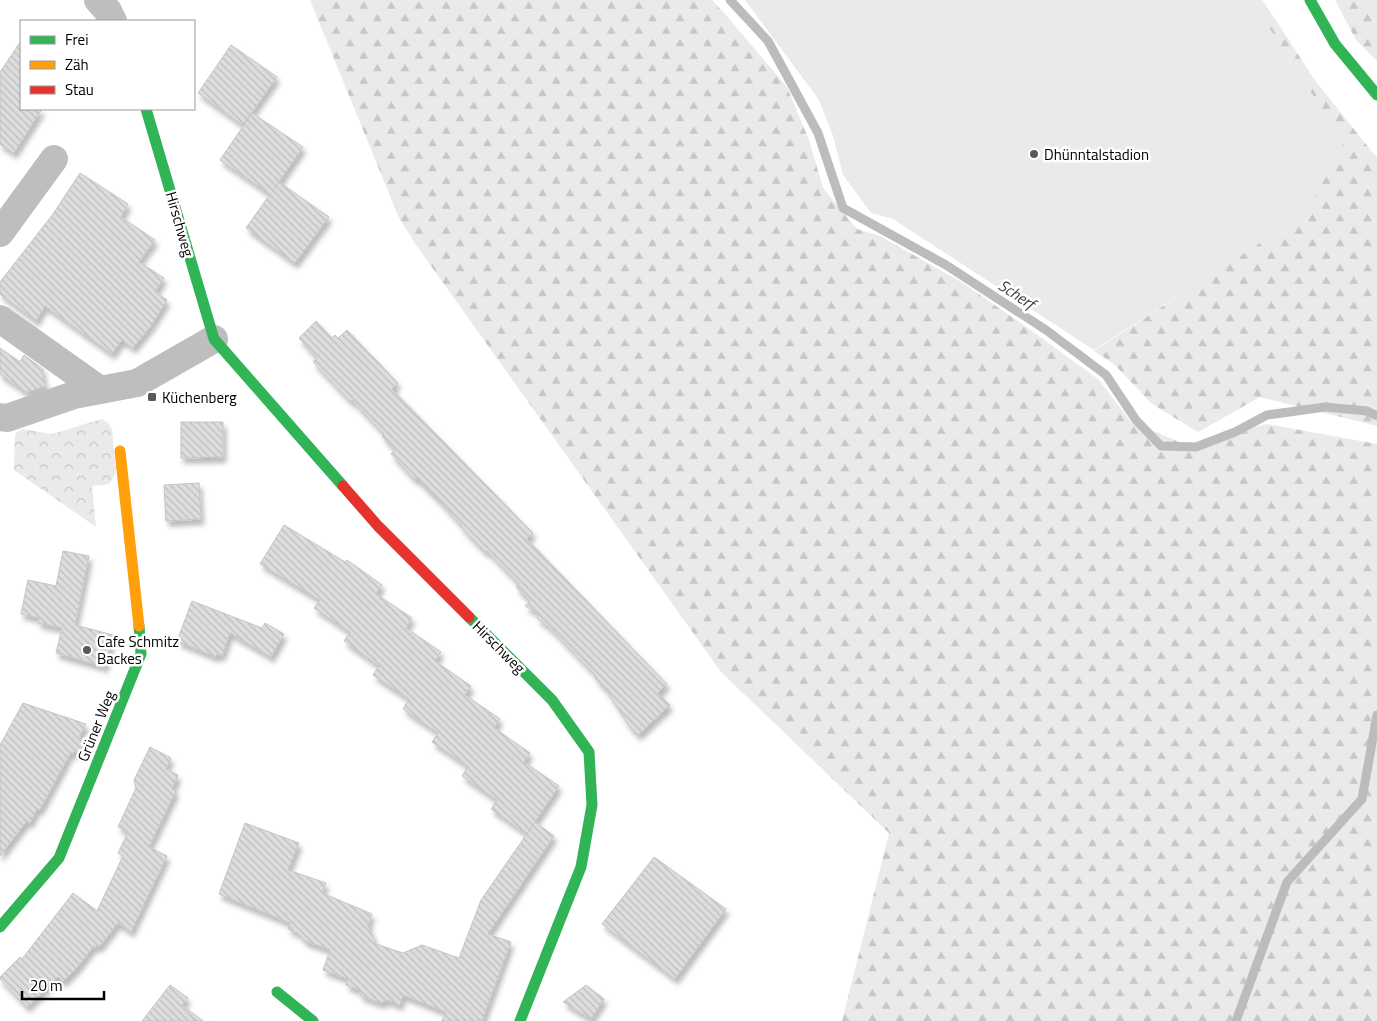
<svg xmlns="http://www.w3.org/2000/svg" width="1377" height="1021" viewBox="0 0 1377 1021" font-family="'Titillium Web',sans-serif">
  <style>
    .forest { fill: url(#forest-firs) }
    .park { fill: url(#park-crowns) }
    .pitch { fill: #eaeaea }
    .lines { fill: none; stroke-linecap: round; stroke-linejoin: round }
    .stream { stroke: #bcbcbc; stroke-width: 9 }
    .building { fill: url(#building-back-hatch); stroke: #c5c5c5; filter: url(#shadow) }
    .street { stroke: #bebebe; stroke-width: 28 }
    .fast { stroke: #30b455; stroke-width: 11 }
    .slow { stroke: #ff9f0a; stroke-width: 11 }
    .jam { stroke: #e5322d; stroke-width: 11 }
    .poi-dot { fill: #595959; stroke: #fff; stroke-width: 2 }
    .labels { text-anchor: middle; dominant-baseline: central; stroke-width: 5; stroke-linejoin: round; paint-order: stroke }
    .poi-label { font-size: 15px; fill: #000; stroke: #fff; text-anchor: start }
    .street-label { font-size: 15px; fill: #000; stroke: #fff }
    .water-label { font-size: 16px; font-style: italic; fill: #414141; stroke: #fff }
  </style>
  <defs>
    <pattern id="forest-firs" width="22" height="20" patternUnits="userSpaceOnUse" patternTransform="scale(1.25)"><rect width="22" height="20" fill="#eaeaea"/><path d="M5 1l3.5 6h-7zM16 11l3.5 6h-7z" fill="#c7c7c7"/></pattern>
    <pattern id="park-crowns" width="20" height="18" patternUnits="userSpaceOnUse" patternTransform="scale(1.25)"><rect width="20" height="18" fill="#eaeaea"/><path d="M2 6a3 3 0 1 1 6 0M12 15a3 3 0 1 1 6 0" fill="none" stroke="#c7c7c7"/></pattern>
    <pattern id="building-back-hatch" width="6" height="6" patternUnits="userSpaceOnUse" patternTransform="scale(1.25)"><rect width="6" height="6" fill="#ddd"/><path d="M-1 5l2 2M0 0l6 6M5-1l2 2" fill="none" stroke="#bcbcbc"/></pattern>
    <filter id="shadow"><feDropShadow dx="3" dy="5.5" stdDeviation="2.5" flood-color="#0004"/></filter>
  </defs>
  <rect width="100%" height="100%" fill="#fff"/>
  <g class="forest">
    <path d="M310,0H712L725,14L787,87L809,140L823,188L857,229L880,236L963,283L1032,331L1098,379L1131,422L1199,450L1225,434L1267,424L1377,444V1021H842L889,833L721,672L416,245L399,218Z"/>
    <path d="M1254,0H1262L1281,28L1314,79L1377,158V426L1260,397L1198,432L1152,404L1114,364L1094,351L1304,214L1346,138L1330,121L1295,69L1268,26Z"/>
    <path d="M1335,0H1377V61L1356,40Z"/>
  </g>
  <path class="park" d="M101,419C107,421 110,424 112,430L116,473L110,483L105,485L92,486L96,527L14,470L15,436L16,433L22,429L52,434Z"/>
  <path class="pitch" d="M745,0H1254L1268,26L1295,69L1330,121L1346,138L1305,214L1094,350L893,219L871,213L843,175L833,136L819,100Z"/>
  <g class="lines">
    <g class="stream">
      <path d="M730,0L768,41L818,133L843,208L946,265L1046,330L1106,375L1136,420L1161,446L1196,447L1235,432L1267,415L1325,407L1367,411L1377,416"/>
      <path d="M1236,1021L1287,882L1362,799L1377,715"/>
    </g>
  </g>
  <g class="building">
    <path d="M21,41V109H42L14,153L0,144V72Z"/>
    <path d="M231,45L277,77L243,125L198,93Z"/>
    <path d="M252,113L303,147L274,189L279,182L329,217L295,263L246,228L270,194L220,160Z"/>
    <path d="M80,173L128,204L121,217L155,240L139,262L164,278L155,292L167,300L151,326L133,348L122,340L112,354L45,306L36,321L0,294V282L53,214Z"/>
    <path d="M316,321L332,338L335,335L338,338L347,330L398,383L392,389L533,533L527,539L667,684L658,693L670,705L638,735L630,727L607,691L595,678L597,677L551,629L537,618L540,614L525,606L530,601L516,587L519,584L487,551L485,552L461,527L462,526L440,502L416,478L415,480L391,454L395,450L382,436L384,434L352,400L351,402L313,362L317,358L299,338Z"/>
    <path d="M0,348L20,362L24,355L44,370L42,373L46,386L26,392L0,374Z"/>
    <path d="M181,422H223V457L181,458Z"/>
    <path d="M199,483L201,519L166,521L164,485Z"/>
    <path d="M284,525L345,562L347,560L382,585L376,594L412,618L406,628L441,652L435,661L471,686L465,695L500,719L494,728L530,753L524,762L559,786L527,834L491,809L497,800L462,776L468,766L432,742L438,733L403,709L409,699L373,675L379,666L344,641L350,632L314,608L320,600L260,564Z"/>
    <path d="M63,551L89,556L75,625L113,635L105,667L56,653L62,628L38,623L39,618L21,614L28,580L56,586Z"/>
    <path d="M192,601L262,628L265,623L284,634L271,657L230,633L222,656L217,654L216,657L177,641Z"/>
    <path d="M23,703L86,724L80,736L83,749L70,754L40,810L37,809L30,823L27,821L0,856V745Z"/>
    <path d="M150,747L171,758L166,769L178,775L172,789L176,791L149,847L167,856L131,932L118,923L100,946L93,947L77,968L63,982L58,977L27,1007L0,979V977L20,957L22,959L73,893L97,911L123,856L118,853L128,832L118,827L136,788L134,780Z"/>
    <path d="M535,822L554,836L488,934L511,942L482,1021H442L446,1012L403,995L400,1005L387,1000L381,1003L361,996L359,990L346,985L348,979L323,970L330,950L305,941L298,933L288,929L290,923L219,894L245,823L299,843L288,870L326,883L322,893L372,914L368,925L376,944L403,953L422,945L459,958L481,900Z"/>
    <path d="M654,857L726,909L675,979L602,924Z"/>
    <path d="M170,985L188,998L182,1005L203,1021H142Z"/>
    <path d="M586,985L604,999L591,1019L563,1002Z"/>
  </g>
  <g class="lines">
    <g class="street">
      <path d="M98,0L108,11L113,21"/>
      <path d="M0,233L54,159"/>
      <path d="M0,319L100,390"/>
      <path d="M0,417L7,418L74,395L137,383L214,339"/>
    </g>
    <g class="fast">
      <path d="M1310,0L1335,44L1377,95"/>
      <path d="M146,109L214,339L343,486"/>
      <path d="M469,617L552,700L589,752L592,805L581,867L520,1021"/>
      <path d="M0,927L59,858L141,654L139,626"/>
      <path d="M277,992L313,1021"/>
    </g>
    <path class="slow" d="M120,451L139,626"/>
    <path class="jam" d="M343,486L378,526L469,617"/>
  </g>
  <g class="poi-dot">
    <circle cx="1034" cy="154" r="5"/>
    <rect x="147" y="392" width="10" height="10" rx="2.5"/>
    <circle cx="87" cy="650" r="5"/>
  </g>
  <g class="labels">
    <g class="poi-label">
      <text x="1044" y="154">Dhünntalstadion</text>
      <text x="162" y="397">Küchenberg</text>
      <text x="97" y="641">Cafe Schmitz<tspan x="97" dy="17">Backes</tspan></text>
    </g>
    <g class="street-label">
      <text transform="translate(180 224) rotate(74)">Hirschweg</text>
      <text transform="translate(499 647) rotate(45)">Hirschweg</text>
      <text transform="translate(96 726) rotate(-68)">Grüner Weg</text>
    </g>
    <g class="water-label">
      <text transform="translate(1017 294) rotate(33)">Scherf</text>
    </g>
  </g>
  <rect x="20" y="20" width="175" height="90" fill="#ffffff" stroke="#999999"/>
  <rect x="30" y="36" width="25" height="8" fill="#30b455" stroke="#999999"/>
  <text x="65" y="45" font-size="15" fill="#000000">Frei</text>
  <rect x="30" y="61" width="25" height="8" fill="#ff9f0a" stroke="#999999"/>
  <text x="65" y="70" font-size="15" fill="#000000">Zäh</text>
  <rect x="30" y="86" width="25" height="8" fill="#e5322d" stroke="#999999"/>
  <text x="65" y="95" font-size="15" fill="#000000">Stau</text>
  <path d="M22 991v8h82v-8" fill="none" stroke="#000000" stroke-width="2.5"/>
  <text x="30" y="991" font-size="15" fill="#000000" stroke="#ffffff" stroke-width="4" paint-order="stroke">20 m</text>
</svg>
